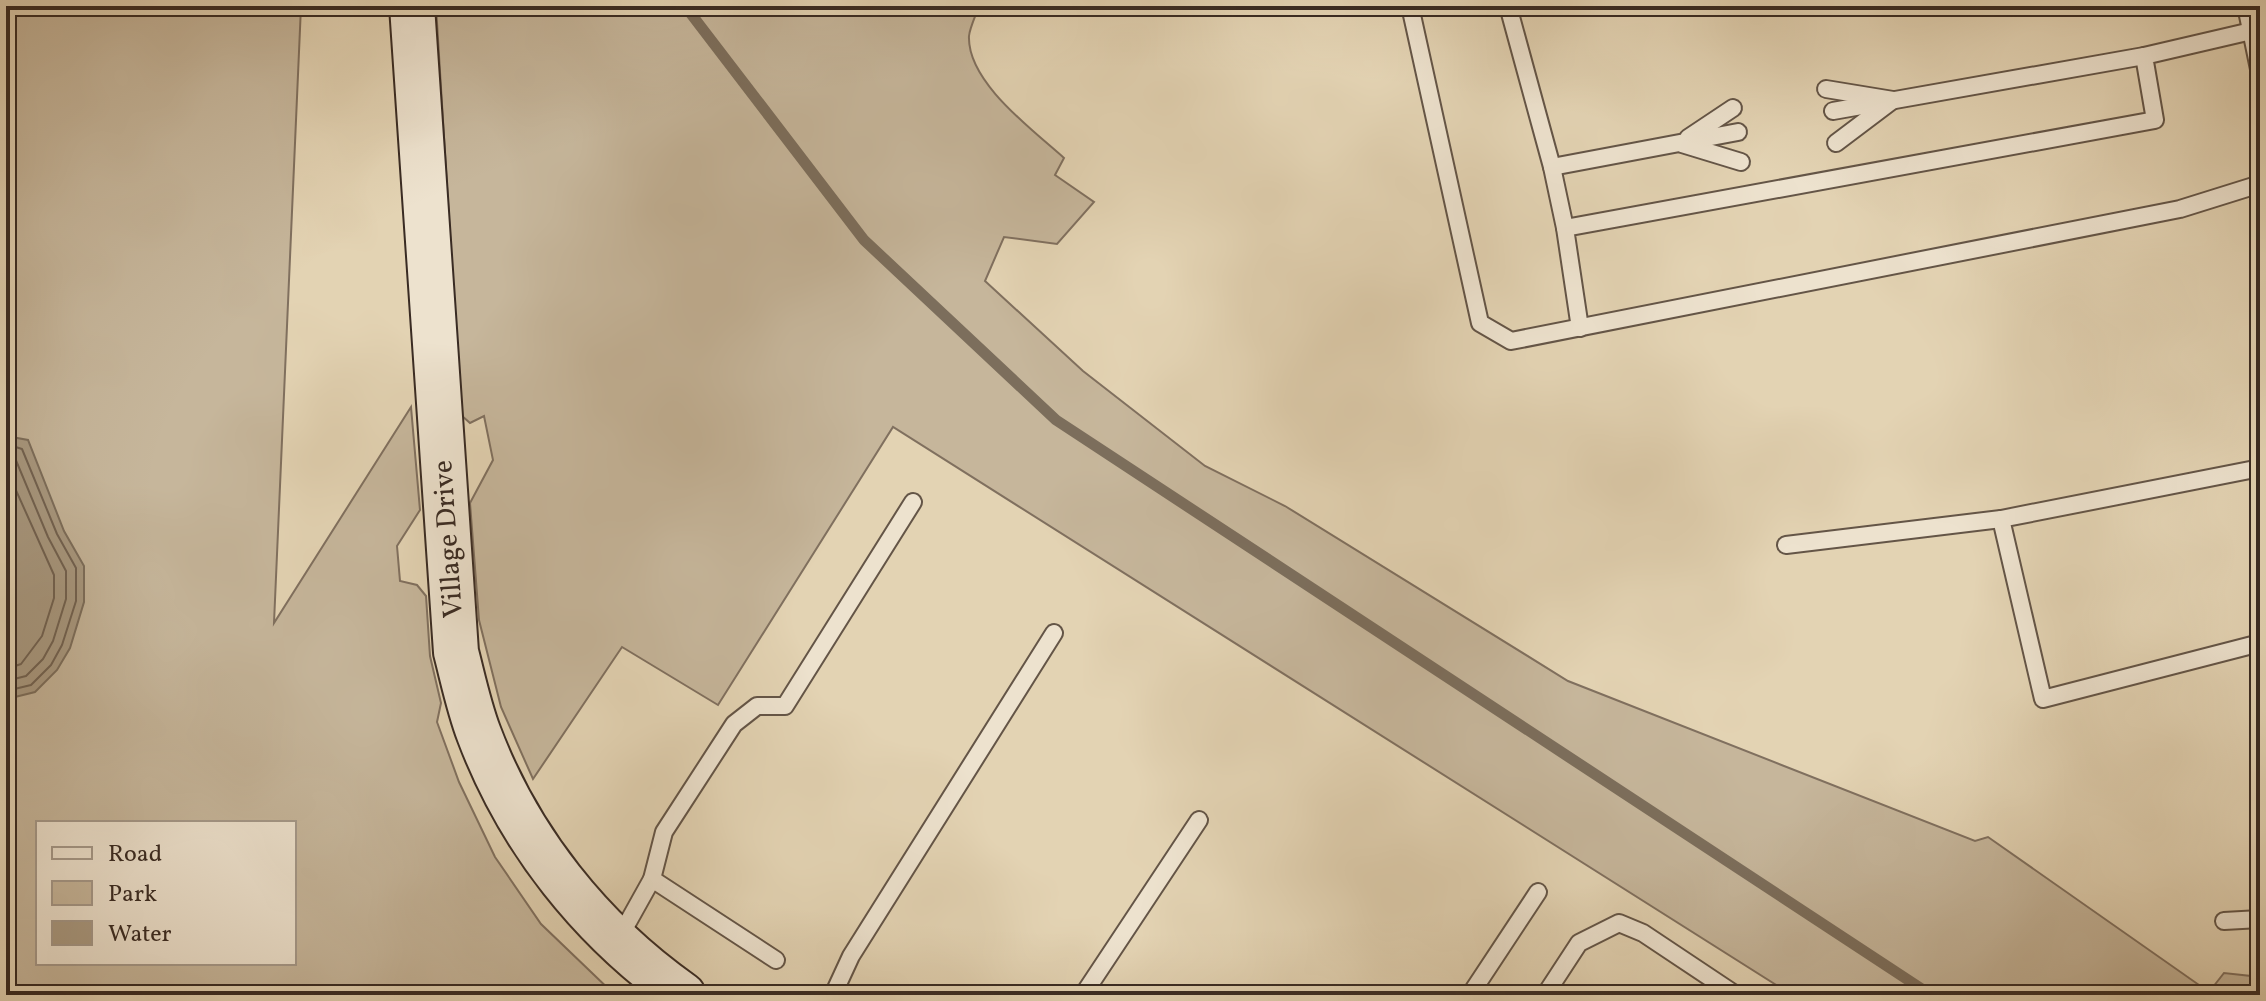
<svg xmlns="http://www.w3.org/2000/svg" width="2266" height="1001" viewBox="0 0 2266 1001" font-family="Vollkorn,serif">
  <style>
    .green { fill: #c6b69b; stroke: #80705f; stroke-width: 2; fill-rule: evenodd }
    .water { fill: #a99a82; stroke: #7c6e5c; stroke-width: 2 }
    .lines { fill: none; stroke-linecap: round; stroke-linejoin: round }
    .shore { stroke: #716252; stroke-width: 2 }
    .stream { stroke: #7c6e5c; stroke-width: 11 }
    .lane-casing { stroke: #645547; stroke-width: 20 }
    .secondary-casing { stroke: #392b23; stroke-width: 48 }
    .lane { stroke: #ede2ce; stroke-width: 16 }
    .secondary { stroke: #ede2ce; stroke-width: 44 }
    .labels { text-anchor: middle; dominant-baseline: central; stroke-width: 7; stroke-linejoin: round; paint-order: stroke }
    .street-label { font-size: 28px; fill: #392b23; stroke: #ede2ce }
  </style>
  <rect width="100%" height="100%" fill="#e3d3b3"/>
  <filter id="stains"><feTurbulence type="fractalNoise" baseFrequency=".0025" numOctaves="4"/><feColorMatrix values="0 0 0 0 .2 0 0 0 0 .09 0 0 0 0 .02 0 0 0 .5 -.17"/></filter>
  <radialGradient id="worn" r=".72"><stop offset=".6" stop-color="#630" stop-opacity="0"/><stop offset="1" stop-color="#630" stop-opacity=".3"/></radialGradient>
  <g class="green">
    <path d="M6,6H301L274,623L411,407L420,510L397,546L400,581L417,585L426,596L430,656L441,703L437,722L459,782L495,857L541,924L615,995H6ZM38,823H294V963H38Z"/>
    <path d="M436,6H979C976,15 970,27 969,36C967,82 1033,130 1064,158L1055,175L1094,202L1057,244L1004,237L985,281L1083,371L1205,466L1285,506L1568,681L1975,841L1988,837L2209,992L2224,973L2260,977V995H1792L893,427L718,705L622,647L533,779L501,707L479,620L470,503L493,460L484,416L470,423L461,415Z"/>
  </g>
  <path class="water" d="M6,436L28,440L64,531L84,566V602L70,648L57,670L35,692L7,699Z"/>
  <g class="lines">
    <g class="shore">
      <path d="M6,444L22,449L57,534L76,568V601L62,645L51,665L31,685L6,691"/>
      <path d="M6,454L15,458L48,537L66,571V599L53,641L43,659L26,676L6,681"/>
      <path d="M6,468L54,575V598L42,636L21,664L6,669"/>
    </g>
    <path class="stream" d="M685,6L864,240L1056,420L1931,995"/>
    <defs>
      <g id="lane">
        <path d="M1410,6L1480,323L1511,341L2180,209L2260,184"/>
        <path d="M1508,6L1552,167"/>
        <path d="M2246,6L2260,74"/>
        <path d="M1826,89L1893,100L1836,143"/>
        <path d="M1833,111L2144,56"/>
        <path d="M1688,138L1733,108"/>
        <path d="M1682,144L1741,162"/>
        <path d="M1565,228L1552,167L1738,132"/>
        <path d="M1580,328L1565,228L2155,120L2144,56L2260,29"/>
        <path d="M2260,468L2001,519L2043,699L2260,643"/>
        <path d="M1786,545L2001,519"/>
        <path d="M652,879L776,960"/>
        <path d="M2224,921L2260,919"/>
        <path d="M618,940L652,879L664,832L734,724L757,706H785L913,502"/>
        <path d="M833,995L851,956L1054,633"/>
        <path d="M1083,995L1199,820"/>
        <path d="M1470,995L1538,892"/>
        <path d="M1545,995L1579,943L1619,923L1643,933L1736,995"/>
      </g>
      <path id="secondary" d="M412,6L456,652C463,679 469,708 479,734C519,840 591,930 683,995"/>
    </defs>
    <use href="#lane" class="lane-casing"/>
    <use href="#secondary" class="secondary-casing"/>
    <use href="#lane" class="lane"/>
    <use href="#secondary" class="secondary"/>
  </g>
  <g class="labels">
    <g class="street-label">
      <text transform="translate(449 539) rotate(-94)">Village Drive</text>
    </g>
  </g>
  <rect width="2266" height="1001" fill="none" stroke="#e3d3b3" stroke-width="32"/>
  <rect x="8" y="8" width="2250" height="985" fill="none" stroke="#392b23" stroke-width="4"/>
  <rect x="16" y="16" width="2234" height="969" fill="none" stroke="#392b23" stroke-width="2"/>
  <rect x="36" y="821" width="260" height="144" fill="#ede2ce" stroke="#a5998a" stroke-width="2"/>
  <rect x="52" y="847" width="40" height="12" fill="#ede2ce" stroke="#a5998a" stroke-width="2"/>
  <text x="108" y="861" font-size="24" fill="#392b23">Road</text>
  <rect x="52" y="881" width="40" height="24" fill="#c6b69b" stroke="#a5998a" stroke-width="2"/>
  <text x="108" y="901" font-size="24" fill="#392b23">Park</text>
  <rect x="52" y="921" width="40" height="24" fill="#a99a82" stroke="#a5998a" stroke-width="2"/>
  <text x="108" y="941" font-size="24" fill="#392b23">Water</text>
  <rect width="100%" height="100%" filter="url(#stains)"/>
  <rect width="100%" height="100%" fill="url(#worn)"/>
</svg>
